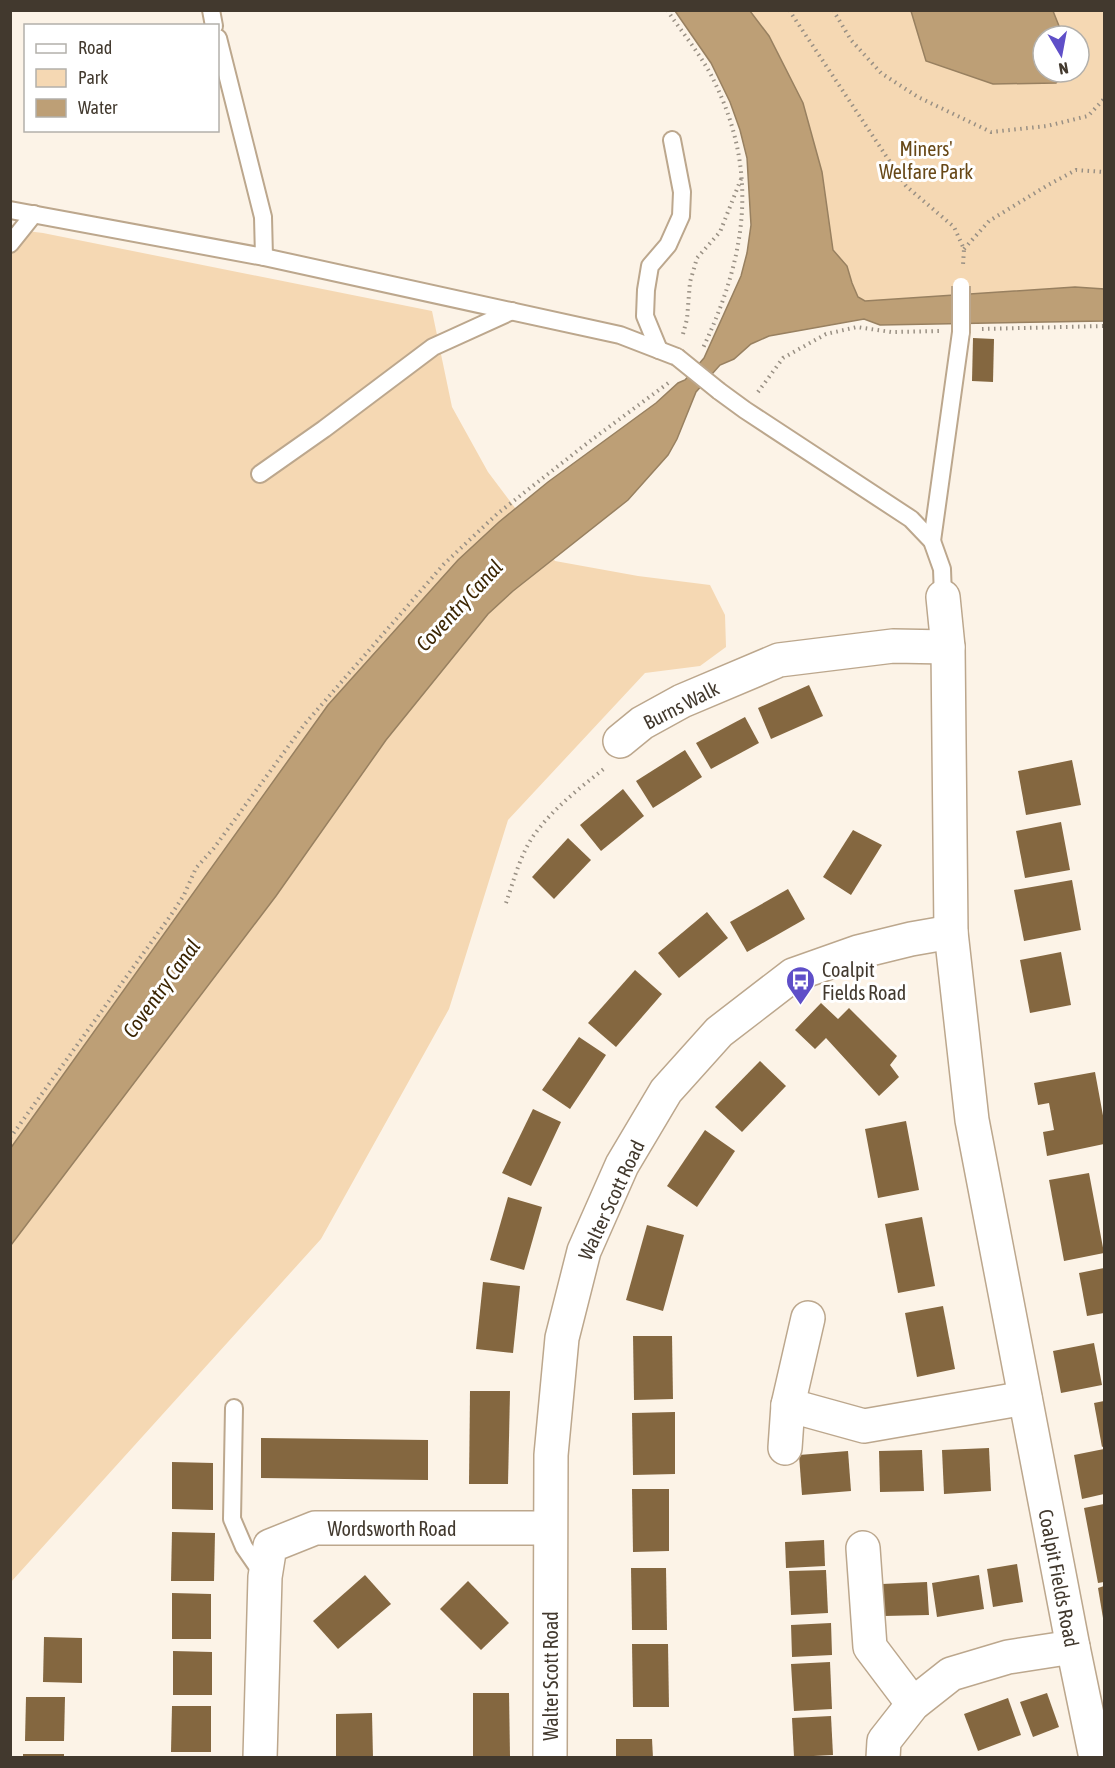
<svg xmlns="http://www.w3.org/2000/svg" width="1115" height="1768" viewBox="0 0 1115 1768" font-family="'Asap Condensed',sans-serif">
  <style>
    .green { fill: #f5d8b3; fill-rule: evenodd }
    .water { fill: #bd9f76; stroke: #988060; stroke-width: 1.5 }
    .building { fill: #846740 }
    .lines { fill: none; stroke-linecap: round; stroke-linejoin: round }
    .lane-casing { stroke: #bca78d; stroke-width: 20 }
    .street-casing { stroke: #bca78d; stroke-width: 36 }
    .path { stroke: #999084; stroke-width: 4; stroke-dasharray: 1.5 4.5; stroke-linecap: butt }
    .lane { stroke: #fff; stroke-width: 16 }
    .street { stroke: #fff; stroke-width: 33 }
    .lane-bridge-casing { stroke: #bca78d; stroke-width: 20; stroke-linecap: butt }
    .lane-bridge { stroke: #fff; stroke-width: 16 }
    .labels { text-anchor: middle; dominant-baseline: central; stroke-width: 6; stroke-linejoin: round; paint-order: stroke }
    .park-label { font-size: 20px; fill: #674817; stroke: #fff }
    .street-label { font-size: 20px; fill: #42392e; stroke: #fff }
    .poi-label { font-size: 20px; fill: #42392e; stroke: #fff; text-anchor: start }
    .water-label { font-size: 21px; font-style: italic; fill: #3c2603; stroke: #fff }
  </style>
  <rect width="100%" height="100%" fill="#fcf3e7"/>
  <g class="green">
    <path d="M713,11H1104V304L831,302ZM1043,36H1079V72H1043Z"/>
    <path d="M11,229L43,233L432,311L452,407L488,472L555,561L638,576L710,585L725,615L726,647L700,666L645,673L508,820L449,1009L321,1239L11,1582Z"/>
  </g>
  <g class="water">
    <path d="M675,11H750L769,36L803,103L822,172L833,250L847,266L852,283L858,297L865,301L1075,287L1104,289V321L880,325L864,319L769,336L751,344L734,359L720,365L696,392L677,439L668,455L628,500L513,591L488,614L386,740L276,896L11,1245L10,1149L328,705L458,560L499,522L548,482L656,403L678,383L685,380L704,358L741,276L747,253L751,225L747,158L740,130L730,102L711,63Z"/>
    <path d="M911,11H1053L1063,36H1043V72H1064L1056,83L993,84L926,61Z"/>
  </g>
  <g class="building">
    <path d="M973,338L994,339L993,382L972,381Z"/>
    <path d="M809,685L823,716L771,739L758,708Z"/>
    <path d="M745,717L759,743L711,769L696,743Z"/>
    <path d="M685,750L702,777L653,808L636,781Z"/>
    <path d="M1072,760L1081,805L1026,815L1018,771Z"/>
    <path d="M623,789L644,816L601,851L580,825Z"/>
    <path d="M1061,822L1070,870L1025,878L1016,831Z"/>
    <path d="M853,830L882,845L851,895L823,877Z"/>
    <path d="M568,838L591,860L554,899L532,877Z"/>
    <path d="M1072,880L1081,930L1024,941L1014,890Z"/>
    <path d="M788,889L805,919L747,952L730,922Z"/>
    <path d="M707,912L728,938L679,978L658,953Z"/>
    <path d="M1061,952L1071,1005L1030,1013L1020,960Z"/>
    <path d="M635,970L662,994L616,1047L588,1023Z"/>
    <path d="M821,1003L838,1019L849,1008L897,1056L890,1065L899,1077L879,1096L826,1038L815,1049L795,1030Z"/>
    <path d="M579,1037L606,1055L570,1109L542,1090Z"/>
    <path d="M760,1061L786,1086L742,1132L715,1107Z"/>
    <path d="M1095,1072L1104,1121V1144L1047,1156L1043,1132L1054,1130L1049,1103L1038,1105L1034,1083Z"/>
    <path d="M533,1109L561,1122L531,1186L502,1173Z"/>
    <path d="M906,1121L919,1190L878,1198L865,1129Z"/>
    <path d="M705,1130L735,1151L697,1207L667,1186Z"/>
    <path d="M1089,1173L1104,1253L1064,1261L1049,1180Z"/>
    <path d="M508,1197L542,1207L524,1270L490,1260Z"/>
    <path d="M922,1217L935,1286L898,1293L885,1224Z"/>
    <path d="M647,1225L684,1235L663,1311L626,1300Z"/>
    <path d="M1104,1268V1313L1087,1316L1079,1273Z"/>
    <path d="M483,1282L520,1286L513,1353L476,1349Z"/>
    <path d="M943,1306L955,1369L917,1377L905,1313Z"/>
    <path d="M633,1336H672L673,1399L634,1400Z"/>
    <path d="M1094,1343L1102,1385L1061,1393L1053,1351Z"/>
    <path d="M470,1391H510L508,1484H469Z"/>
    <path d="M1104,1401V1446L1102,1447L1094,1403Z"/>
    <path d="M675,1412V1474L633,1475L632,1413Z"/>
    <path d="M261,1438L428,1440V1480L261,1478Z"/>
    <path d="M989,1448L991,1491L944,1494L942,1450Z"/>
    <path d="M1104,1449V1494L1082,1499L1074,1455Z"/>
    <path d="M922,1450L924,1491L880,1492L879,1451Z"/>
    <path d="M848,1451L851,1491L802,1495L799,1455Z"/>
    <path d="M172,1462L213,1463V1510L172,1509Z"/>
    <path d="M632,1489H669V1551L633,1552Z"/>
    <path d="M1104,1504V1582L1098,1583L1084,1508Z"/>
    <path d="M172,1532L215,1533L214,1581H171Z"/>
    <path d="M824,1540L825,1566L786,1568L785,1542Z"/>
    <path d="M1017,1564L1023,1602L993,1607L987,1569Z"/>
    <path d="M631,1568H666L667,1630H632Z"/>
    <path d="M826,1570L828,1613L791,1615L789,1571Z"/>
    <path d="M365,1575L391,1604L338,1649L313,1621Z"/>
    <path d="M979,1575L984,1609L937,1617L932,1583Z"/>
    <path d="M468,1581L509,1623L481,1650L440,1609Z"/>
    <path d="M927,1582L929,1615L884,1616L882,1584Z"/>
    <path d="M1104,1586V1618H1103L1098,1588Z"/>
    <path d="M172,1593L211,1594V1639H172Z"/>
    <path d="M831,1623L832,1655L792,1657L791,1625Z"/>
    <path d="M44,1637L82,1638V1683L43,1682Z"/>
    <path d="M632,1644H668L669,1707H633Z"/>
    <path d="M173,1651L212,1652V1695H173Z"/>
    <path d="M830,1662L832,1709L794,1711L791,1664Z"/>
    <path d="M473,1693H509L510,1757H473Z"/>
    <path d="M1047,1693L1059,1727L1033,1737L1020,1702Z"/>
    <path d="M26,1697H65L64,1741H25Z"/>
    <path d="M1008,1698L1021,1735L978,1751L964,1714Z"/>
    <path d="M172,1706H211V1752H171Z"/>
    <path d="M372,1713L373,1758H336V1714Z"/>
    <path d="M831,1716L833,1755L794,1757L792,1718Z"/>
    <path d="M616,1739H652L653,1758H616Z"/>
    <rect x="23" y="1754" width="41" height="4"/>
  </g>
  <g class="lines">
    <defs>
      <g id="lane">
        <path d="M211,10L214,26"/>
        <path d="M218,38L263,217L264,257"/>
        <path d="M10,210L264,257L620,335L677,357"/>
        <path d="M10,244L34,214"/>
        <path d="M659,350L645,316L646,290L650,266L668,245L681,216L682,192L672,140"/>
        <path d="M719,391L745,410L911,519L932,541L942,569L943,597"/>
        <path d="M260,474L324,429L433,347L512,311"/>
        <path d="M932,541L961,332"/>
        <path d="M234,1408L232,1519L244,1547L264,1576"/>
      </g>
      <g id="street">
        <path d="M943,597L948,647L951,932L972,1120L1073,1647L1096,1758"/>
        <path d="M620,741L642,723L682,701L779,660L893,646L948,647"/>
        <path d="M788,1405L864,1426L1025,1398"/>
        <path d="M785,1448L788,1405L808,1318"/>
        <path d="M863,1548L870,1647L913,1704"/>
        <path d="M260,1758L265,1577L270,1546L315,1528H550"/>
        <path d="M550,1758L551,1455L562,1338L584,1251L622,1165L666,1091L719,1032L793,975L858,952L911,939L951,932"/>
        <path d="M883,1758L884,1741L913,1704L951,1674L1008,1657L1073,1647"/>
      </g>
    </defs>
    <use href="#lane" class="lane-casing"/>
    <use href="#street" class="street-casing"/>
    <g class="path">
      <path d="M667,10C683,34 703,57 715,83C760,176 745,260 702,350"/>
      <path d="M789,10L906,186L954,227L964,249L963,265"/>
      <path d="M833,10L851,40L881,73L918,97L991,132L1047,126L1088,116L1104,99"/>
      <path d="M964,249L989,221L1048,185L1076,170L1104,172"/>
      <path d="M982,329L1104,326"/>
      <path d="M683,334L687,319L690,282L697,258L720,232L741,179"/>
      <path d="M758,392L783,358L826,334L857,327L891,332L939,331"/>
      <path d="M506,903C514,880 521,851 537,831C556,806 581,787 605,768"/>
      <path d="M10,1138L171,915L184,895L196,868L214,848L304,725L444,564L497,514L590,441L671,381"/>
    </g>
    <use href="#lane" class="lane"/>
    <use href="#street" class="street"/>
    <defs>
      <g id="lane-bridge">
        <path d="M961,286V332"/>
        <path d="M677,357L719,391"/>
      </g>
    </defs>
    <use href="#lane-bridge" class="lane-bridge-casing"/>
    <use href="#lane-bridge" class="lane-bridge"/>
  </g>
  <defs>
    <symbol id="bus-pin" viewBox="-11 -11 22 30"><path d="M0 17L-7.5 6A9.5 9.5 0 1 1 7.5 6Z" fill="#5f4fc8" stroke="#fff"/><path d="M-5-6H5V4H4V6H2V4H-2V6H-4V4H-5ZM-3.5-4V0h7V-4ZM-3.5 1.2v1.5H-2V1.2ZM2 1.2v1.5H3.5V1.2Z" fill="#fff"/></symbol>
  </defs>
  <g fill-rule="evenodd">
    <use href="#bus-pin" x="784" y="964" width="33" height="45"/>
  </g>
  <g class="labels">
    <g class="park-label">
      <text x="926" y="148">Miners'<tspan x="926" dy="23">Welfare Park</tspan></text>
    </g>
    <g class="street-label">
      <text transform="translate(681 705) rotate(-27)">Burns Walk</text>
      <text transform="translate(611 1200) rotate(-65)">Walter Scott Road</text>
      <text x="392" y="1528">Wordsworth Road</text>
      <text transform="translate(1059 1578) rotate(79)">Coalpit Fields Road</text>
      <text transform="translate(550 1676) rotate(-90)">Walter Scott Road</text>
    </g>
    <g class="poi-label">
      <text x="822" y="969">Coalpit<tspan x="822" dy="23">Fields Road</tspan></text>
    </g>
    <g class="water-label">
      <text transform="translate(459 605) rotate(-47)">Coventry Canal</text>
      <text transform="translate(161 988) rotate(-54)">Coventry Canal</text>
    </g>
  </g>
  <rect width="1115" height="1768" fill="none" stroke="#42392e" stroke-width="24"/>
  <rect x="24" y="24" width="195" height="108" fill="#ffffff" stroke="#b3b0ab" stroke-width="1.5"/>
  <rect x="36" y="44" width="30" height="9" fill="#ffffff" stroke="#b3b0ab" stroke-width="1.5"/>
  <text x="78" y="54" font-size="18" fill="#42392e">Road</text>
  <rect x="36" y="69" width="30" height="18" fill="#f5d8b3" stroke="#b3b0ab" stroke-width="1.5"/>
  <text x="78" y="84" font-size="18" fill="#42392e">Park</text>
  <rect x="36" y="99" width="30" height="18" fill="#bd9f76" stroke="#b3b0ab" stroke-width="1.5"/>
  <text x="78" y="114" font-size="18" fill="#42392e">Water</text>
  <g transform="translate(1061 54) rotate(170)"><circle r="28" fill="#ffffff" stroke="#b3b0ab" stroke-width="1.5"/>
  <path d="M0-4.5L10 22L0 15L-10 22Z" fill="#5f4fc8"/>
  <text y="-9" font-size="16" font-weight="bold" text-anchor="middle" fill="#42392e">N</text>
  </g>
</svg>
